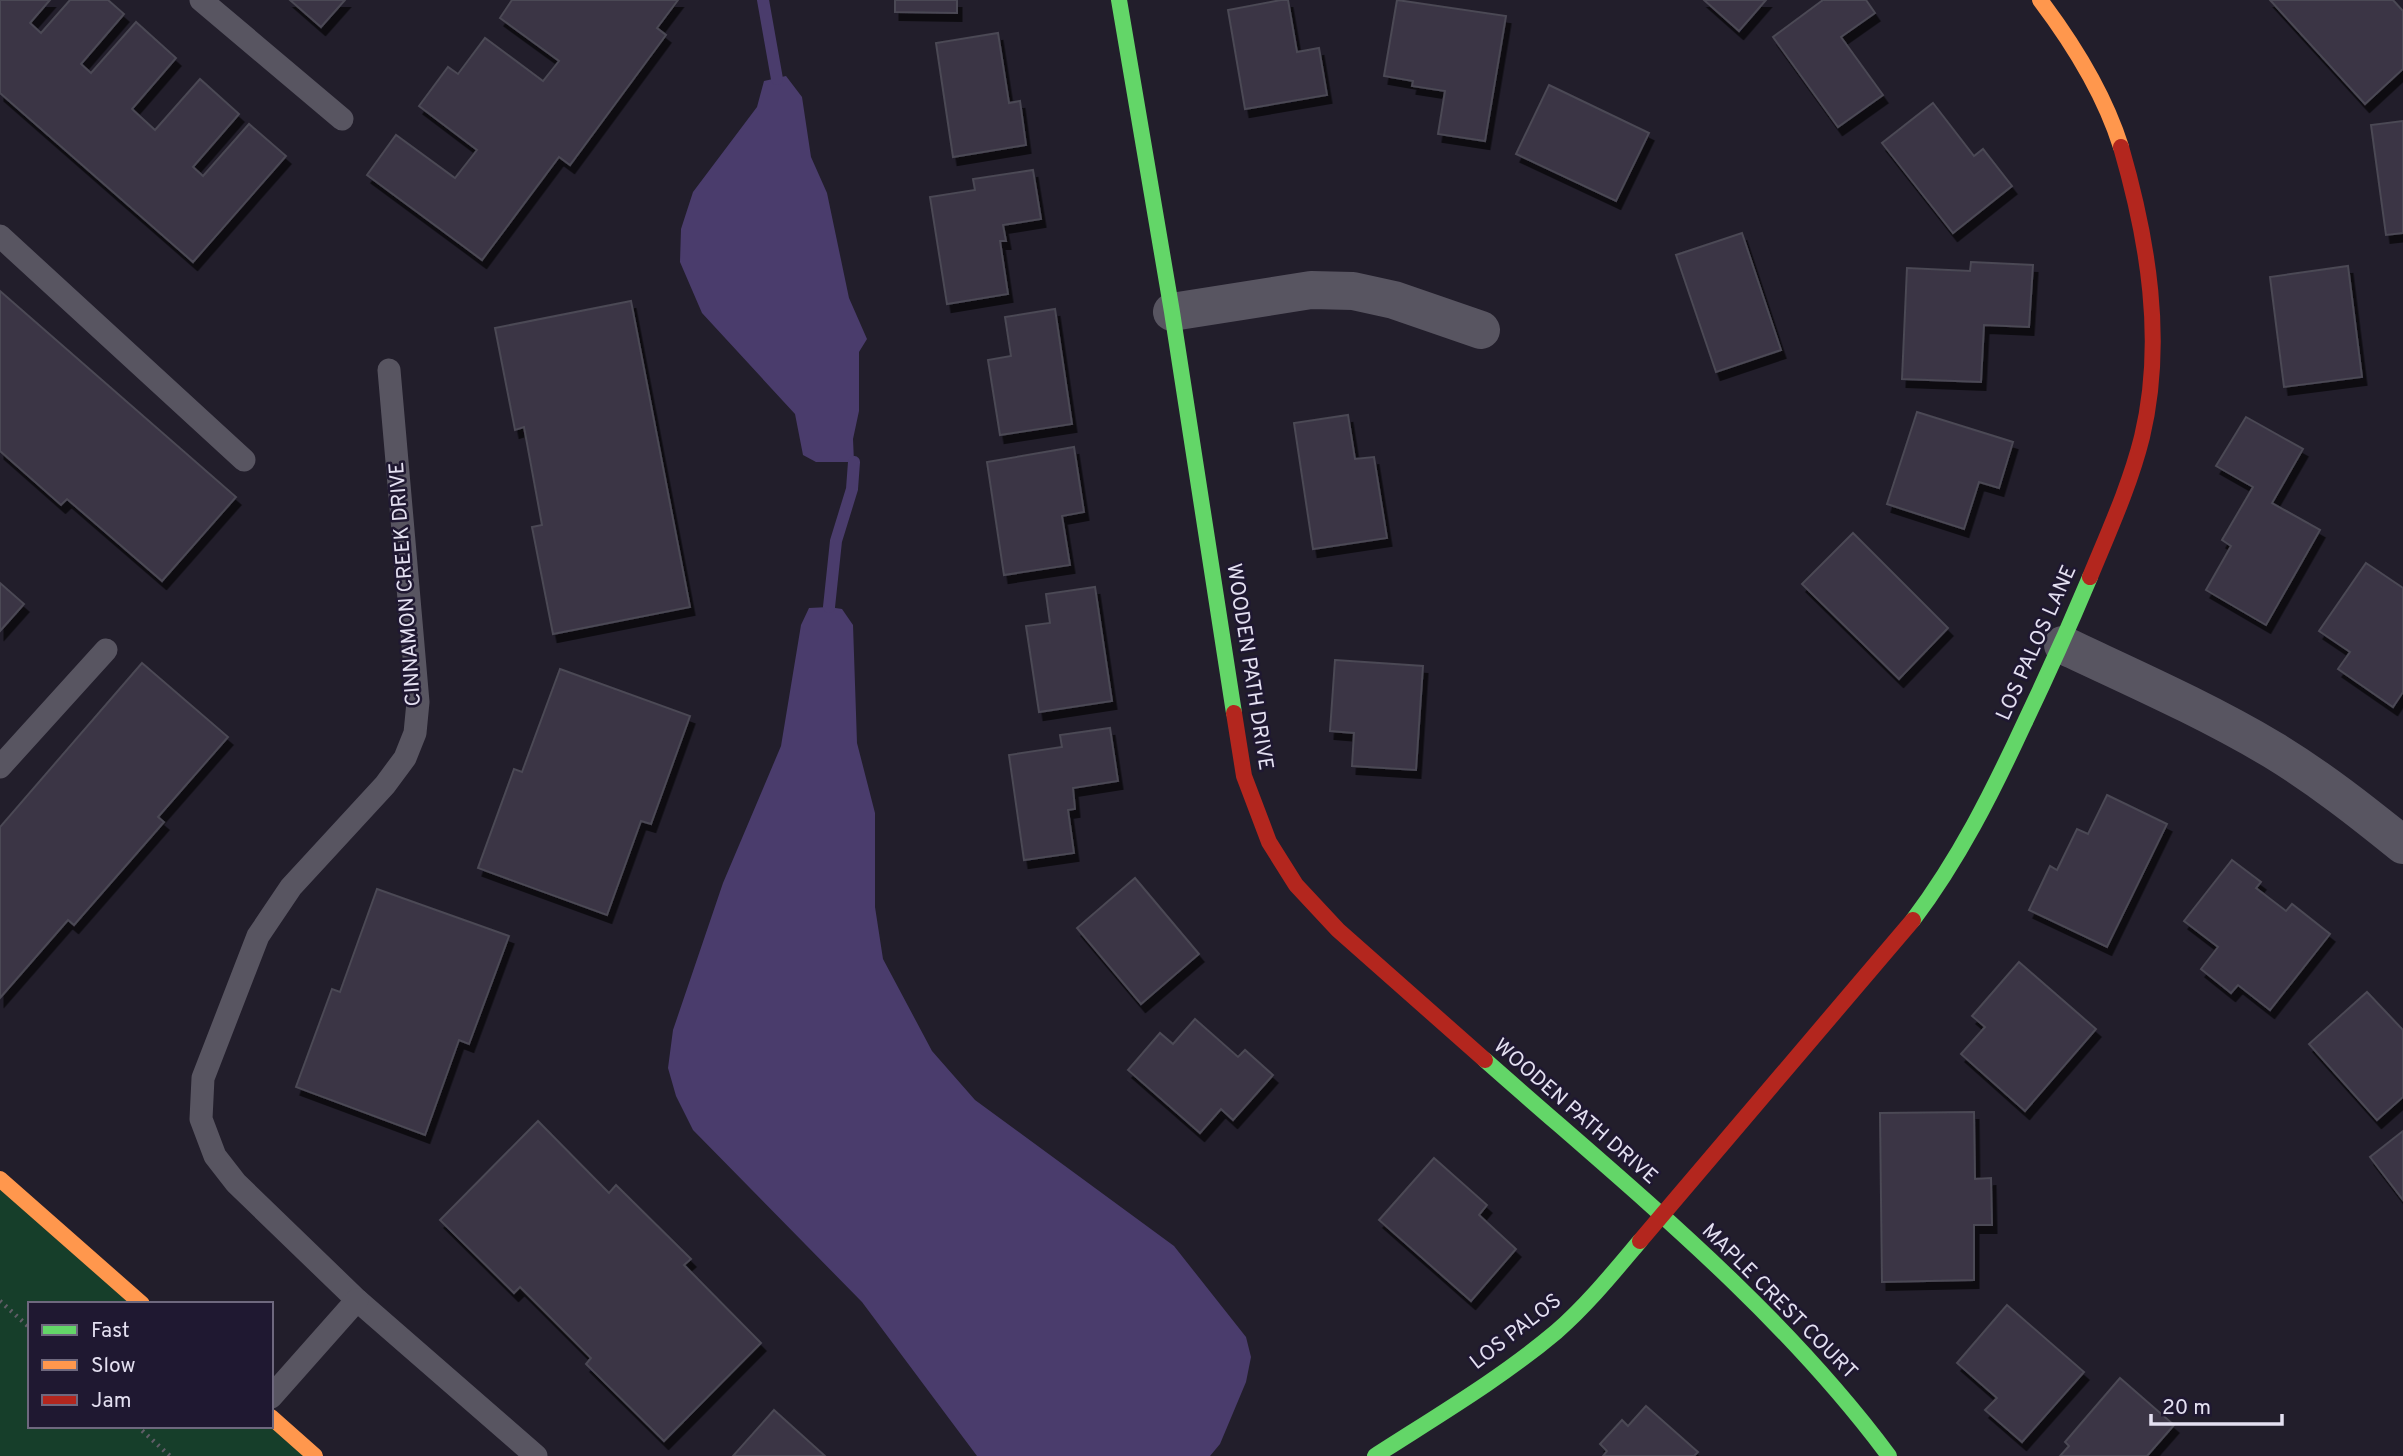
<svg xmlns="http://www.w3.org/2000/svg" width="2403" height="1456" viewBox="0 0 2403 1456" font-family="Overpass,sans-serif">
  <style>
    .green { fill: #163e2a }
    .water { fill: #4a3c6c }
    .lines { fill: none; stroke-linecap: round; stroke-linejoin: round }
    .stream { stroke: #4a3c6c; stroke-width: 12 }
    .building { fill: #3a3545; stroke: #4b4854; stroke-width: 2; filter: url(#shadow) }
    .path { stroke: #605e67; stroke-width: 4.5; stroke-dasharray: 2 5; stroke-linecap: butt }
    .lane { stroke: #585561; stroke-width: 23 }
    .street { stroke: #585561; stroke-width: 38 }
    .fast { stroke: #63d668; stroke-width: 16 }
    .slow { stroke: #ff974d; stroke-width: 16 }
    .jam { stroke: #b3261e; stroke-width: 16 }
    .labels { text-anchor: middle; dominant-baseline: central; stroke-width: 5; stroke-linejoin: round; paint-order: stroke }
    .street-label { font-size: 21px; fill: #e4e0f1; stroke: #1f1831 }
  </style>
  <defs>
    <filter id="shadow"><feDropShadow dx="4.5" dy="8" stdDeviation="0" flood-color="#0009"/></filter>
  </defs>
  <rect width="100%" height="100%" fill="#221e2b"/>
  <path class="green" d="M0,1178L142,1304H30V1426H271L314,1456H0Z"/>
  <g class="water">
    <path d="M786,76L802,97L811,157L827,193L849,298L867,339L859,352V411L853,439L854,462H816L803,455L795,414L702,313L680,262L681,229L693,192L757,107L764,81Z"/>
    <path d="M829,607L842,609L853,625L857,743L875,813V907L883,959L932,1051L975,1100L1174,1246L1246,1337L1251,1357L1246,1382L1220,1444L1210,1456H977L862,1302L693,1130L676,1096L668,1068L673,1030L723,883L781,746L801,625L809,608Z"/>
  </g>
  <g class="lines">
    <g class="stream">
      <path d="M763,0L777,79"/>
      <path d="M829,607L836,541L852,489L854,462"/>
    </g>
  </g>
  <g class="building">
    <path d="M0,0H50L30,23L41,33L70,0H108L124,14L81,64L91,73L136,22L176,58L132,109L155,130L200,79L239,114L193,167L203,176L249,124L286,156L193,262L0,93Z"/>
    <path d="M290,0H345L321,27Z"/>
    <path d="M512,0H678L657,28L666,35L570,165L559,157L482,260L367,175L396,135L455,178L477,150L419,106L448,67L458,74L485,38L543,81L559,61L500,18Z"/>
    <path d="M895,0H957V13L895,12Z"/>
    <path d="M1281,0H1288L1297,52L1319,48L1327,95L1245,109L1228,10Z"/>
    <path d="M1397,0L1506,16L1485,141L1438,134L1445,91L1412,86L1413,81L1384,76Z"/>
    <path d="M1704,0H1766L1739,31Z"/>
    <path d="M1823,0H1866L1875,13L1841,37L1883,95L1838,127L1773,37Z"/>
    <path d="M2270,0H2393L2403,11V69L2365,104Z"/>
    <path d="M998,33L1009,103L1020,101L1026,145L953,157L936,43Z"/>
    <path d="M1549,85L1649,133L1616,201L1516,154Z"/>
    <path d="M1933,103L1974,156L1983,149L2012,186L1953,233L1882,143Z"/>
    <path d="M2403,121V233L2386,235L2371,125Z"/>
    <path d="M1033,170L1041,219L1003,225L1006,241H1000L1008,294L947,304L930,197L975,190L973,179Z"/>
    <path d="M1742,233L1781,350L1716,372L1676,255Z"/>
    <path d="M1971,262L2033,265L2029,327L1984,325L1981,382L1902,379L1907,268L1970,271Z"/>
    <path d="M2348,266L2362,377L2284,387L2270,277Z"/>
    <path d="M0,291L236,497L162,581L67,499L61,505L0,451Z"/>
    <path d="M631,301L690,607L553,634L532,527L542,525L524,427L515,430L495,328Z"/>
    <path d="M1055,309L1072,424L1000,435L988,360L1011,356L1005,317Z"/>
    <path d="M1917,412L2013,442L1999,488L1979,482L1964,529L1887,504Z"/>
    <path d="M1348,415L1355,459L1374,457L1387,538L1313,549L1294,423Z"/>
    <path d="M2246,417L2303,449L2272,503L2320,530L2266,625L2206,590L2231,546L2222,540L2253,487L2216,466Z"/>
    <path d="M1074,447L1084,512L1062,516L1070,565L1004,575L987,462Z"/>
    <path d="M1853,533L1948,628L1899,679L1802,584Z"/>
    <path d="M2366,563L2403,588V692L2393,707L2338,669L2350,652L2319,631Z"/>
    <path d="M0,583L24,604L0,631Z"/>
    <path d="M1095,587L1112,701L1039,712L1026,626L1050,623L1046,594Z"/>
    <path d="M1335,660L1423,666L1416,770L1352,766L1354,733L1330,731Z"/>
    <path d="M142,663L228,737L158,817L164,822L74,925L68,920L0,998V827Z"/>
    <path d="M560,669L690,716L651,824L641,821L607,915L478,868L514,769L522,772Z"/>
    <path d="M1110,728L1118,781L1073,788L1075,809L1068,810L1074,853L1024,860L1009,755L1062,747L1060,735Z"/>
    <path d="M2107,795L2167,824L2107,947L2029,910L2050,866L2057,870L2077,829L2088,834Z"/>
    <path d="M2232,860L2261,882L2256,888L2286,911L2292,904L2330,934L2270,1010L2238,985L2231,993L2201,969L2218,947L2184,921Z"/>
    <path d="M1135,878L1199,954L1141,1004L1077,928Z"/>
    <path d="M377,889L509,936L469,1044L459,1040L425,1135L296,1087L332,989L340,992Z"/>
    <path d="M2019,962L2096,1029L2025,1111L1961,1054L1985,1027L1972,1016Z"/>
    <path d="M2367,992L2403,1030V1097L2377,1120L2309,1044Z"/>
    <path d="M1195,1019L1238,1057L1245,1050L1273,1075L1233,1120L1221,1109L1200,1133L1128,1070L1160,1033L1173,1044Z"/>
    <path d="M1974,1112L1975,1179L1991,1178L1992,1225H1974V1280L1882,1282L1880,1113Z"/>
    <path d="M538,1121L609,1193L616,1185L691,1259L684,1265L761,1343L664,1441L586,1364L591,1358L520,1287L514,1293L440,1220Z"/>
    <path d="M2403,1131V1200L2370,1157Z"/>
    <path d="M1434,1158L1487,1205L1479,1215L1516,1249L1471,1301L1379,1220Z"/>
    <path d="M2007,1305L2084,1372L2022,1442L1985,1410L1997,1398L1957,1363Z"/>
    <path d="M2120,1378L2174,1425L2147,1456H2060L2069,1446L2065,1442Z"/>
    <path d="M1646,1406L1698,1452L1694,1456H1603L1607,1451L1600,1444L1622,1420L1628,1426Z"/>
    <path d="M774,1410L825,1456H733Z"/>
  </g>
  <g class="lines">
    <g class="path">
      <path d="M0,1301L30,1328"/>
      <path d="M137,1426L170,1456"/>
    </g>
    <g class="lane">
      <path d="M201,0L342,119"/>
      <path d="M0,236L244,460"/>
      <path d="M389,370L418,702L415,733L405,758L385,785L291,887L258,936L203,1078L201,1119L215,1156L236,1183L357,1300L536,1456"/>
      <path d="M0,767L106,650"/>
      <path d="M271,1397L357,1300"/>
    </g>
    <g class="street">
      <path d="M1172,312L1311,290L1353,291L1394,300L1481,330"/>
      <path d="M2063,645C2133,678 2206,710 2273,750C2319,778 2361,811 2403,845"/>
    </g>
    <g class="fast">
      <path d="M1119,0L1172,312L1234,713"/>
      <path d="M1913,920C1959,859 1992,793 2024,724C2047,676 2069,627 2090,577"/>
      <path d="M1485,1060C1626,1185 1776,1304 1889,1456"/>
      <path d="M1375,1456C1437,1416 1500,1379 1556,1332C1587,1305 1613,1273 1640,1241"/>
    </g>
    <g class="slow">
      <path d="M2040,0C2074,45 2104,93 2121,147"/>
      <path d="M0,1179L142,1304"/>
      <path d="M271,1417L315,1456"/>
    </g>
    <g class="jam">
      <path d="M2090,577C2109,531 2130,485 2142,437C2165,341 2148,240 2121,147"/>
      <path d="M1234,713L1244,776L1269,842L1296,885L1338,930L1485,1060"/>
      <path d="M1640,1241L1913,920"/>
    </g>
  </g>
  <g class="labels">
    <g class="street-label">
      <text transform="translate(406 584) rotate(-94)">CINNAMON CREEK DRIVE</text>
      <text transform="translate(2037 643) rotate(-66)">LOS PALOS LANE</text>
      <text transform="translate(1249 667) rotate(81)">WOODEN PATH DRIVE</text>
      <text transform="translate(1575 1112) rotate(41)">WOODEN PATH DRIVE</text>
      <text transform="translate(1779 1302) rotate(45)">MAPLE CREST COURT</text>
      <text transform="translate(1516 1332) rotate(-38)">LOS PALOS</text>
    </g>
  </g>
  <rect x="28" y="1302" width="245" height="126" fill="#1f1831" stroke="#6e687e" stroke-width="2"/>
  <rect x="42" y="1325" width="35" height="10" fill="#63d668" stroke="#6e687e" stroke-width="2"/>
  <text x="91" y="1337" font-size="21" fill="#e4e0f1">Fast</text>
  <rect x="42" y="1360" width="35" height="10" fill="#ff974d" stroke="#6e687e" stroke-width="2"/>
  <text x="91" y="1372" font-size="21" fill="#e4e0f1">Slow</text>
  <rect x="42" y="1395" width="35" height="10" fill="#b3261e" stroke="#6e687e" stroke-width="2"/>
  <text x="91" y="1407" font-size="21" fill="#e4e0f1">Jam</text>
  <path d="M2151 1414v10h131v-10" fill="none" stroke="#e4e0f1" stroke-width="3.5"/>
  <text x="2162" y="1414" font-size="21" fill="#e4e0f1" stroke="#1f1831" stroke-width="5" paint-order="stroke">20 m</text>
</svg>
